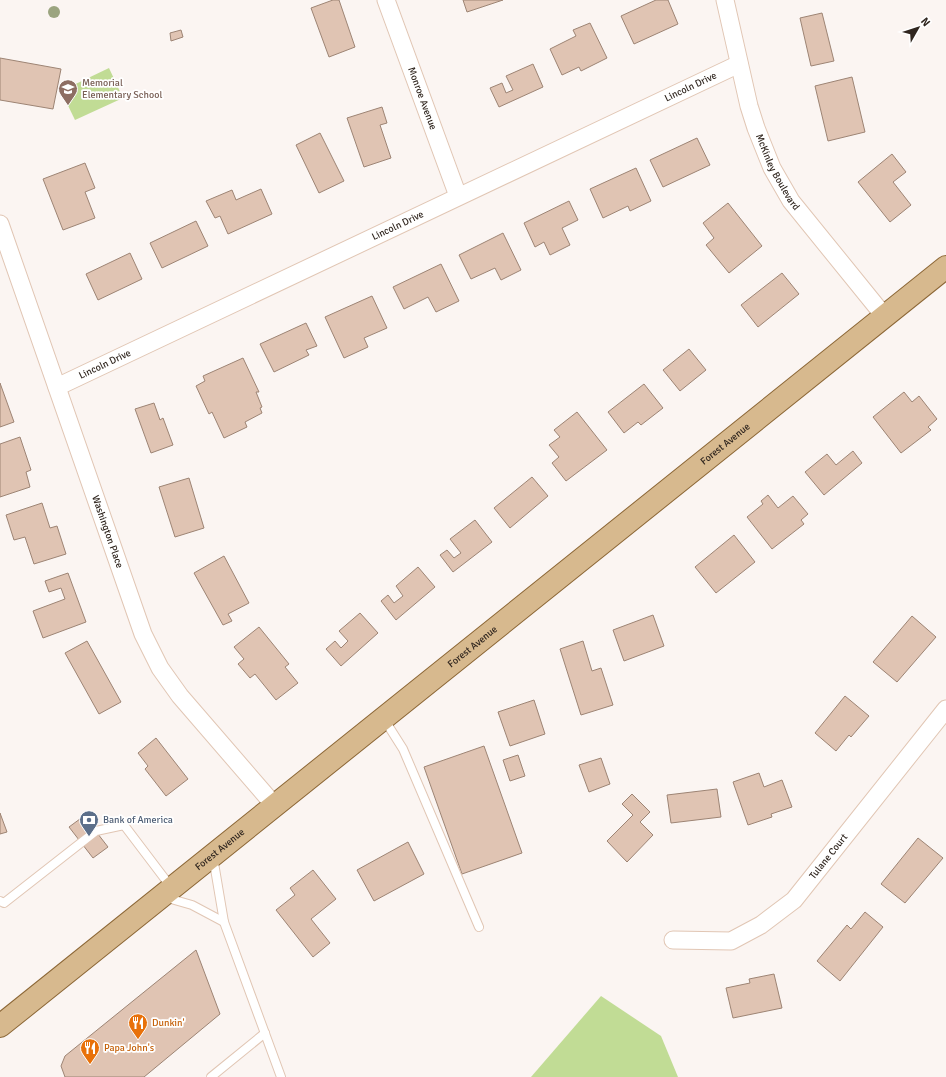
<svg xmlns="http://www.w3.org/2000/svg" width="946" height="1077" viewBox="0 0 946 1077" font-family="Signika,sans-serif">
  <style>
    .green { fill: #c1dc95 }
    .building { fill: #e0c4b3; stroke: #9d8474 }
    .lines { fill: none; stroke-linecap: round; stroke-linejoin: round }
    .service-casing { stroke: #e1c6b4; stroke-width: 10 }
    .minor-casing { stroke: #e1c6b4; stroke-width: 19 }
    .primary-casing { stroke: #8c6736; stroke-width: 24 }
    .service { stroke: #fff; stroke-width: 8 }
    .minor { stroke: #fff; stroke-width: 17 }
    .primary { stroke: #d7b98e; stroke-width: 22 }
    .tree { fill: #9ba47f }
    .labels { text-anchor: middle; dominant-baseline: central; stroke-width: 3.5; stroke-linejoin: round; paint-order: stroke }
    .education-label { font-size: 10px; fill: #785e54; stroke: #fff; text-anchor: start }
    .street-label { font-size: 10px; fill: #30261f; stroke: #fff }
    .service-label { font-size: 10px; fill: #4e5e75; stroke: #fff; text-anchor: start }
    .food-label { font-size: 10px; fill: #c56008; stroke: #fff; text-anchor: start }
  </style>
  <rect width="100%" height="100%" fill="#fbf5f2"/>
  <g class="green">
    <path d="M109,68L123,98L75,120L61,91Z"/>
    <path d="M601,996L661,1036L678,1077H531Z"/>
  </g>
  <g class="building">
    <path d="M333,0H339L355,47L329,57L311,8Z"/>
    <path d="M463,0H503L467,12Z"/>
    <path d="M656,0H668L678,24L634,44L621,16Z"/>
    <path d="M822,13L834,61L811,66L800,18Z"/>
    <path d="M590,23L607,58L581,71L579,67L562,75L550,49L576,36L573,30Z"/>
    <path d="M181,30L183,37L171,41L170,33Z"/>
    <path d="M0,58L61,69L53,109L0,100Z"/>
    <path d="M533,64L543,87L499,107L490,88L502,83L506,93L513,90L506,76Z"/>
    <path d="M852,77L865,132L828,141L815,86Z"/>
    <path d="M382,107L387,123L380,125L391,158L364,167L347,118Z"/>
    <path d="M320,133L344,181L319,193L296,145Z"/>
    <path d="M697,138L710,165L663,187L650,160Z"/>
    <path d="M892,154L906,172L893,182L911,205L890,222L858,182Z"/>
    <path d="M85,163L95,188L85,192L95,218L63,230L43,179Z"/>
    <path d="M636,168L651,201L630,211L628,206L603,218L590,189Z"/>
    <path d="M261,189L272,214L228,234L220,216L215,218L206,201L232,190L236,200Z"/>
    <path d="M569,201L578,220L562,228L570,245L550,255L544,242L535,247L524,223Z"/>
    <path d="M728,203L762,246L729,273L706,245L714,238L703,223Z"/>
    <path d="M196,221L208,246L162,268L150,243Z"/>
    <path d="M503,233L521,270L501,280L495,268L471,279L459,255Z"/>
    <path d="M130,253L142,279L98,300L86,274Z"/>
    <path d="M441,264L459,301L436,312L428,297L404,309L393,287Z"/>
    <path d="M782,273L799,294L758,327L741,305Z"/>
    <path d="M372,296L387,328L364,338L368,347L344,358L325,317Z"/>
    <path d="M306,323L317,346L306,350L309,355L274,372L260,344Z"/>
    <path d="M689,349L706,370L680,391L663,370Z"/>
    <path d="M243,358L259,392H256L262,407L260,408L262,413L245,422L247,427L224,438L212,412L209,414L196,386L205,381L203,376Z"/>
    <path d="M0,383L14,422L0,427Z"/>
    <path d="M644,384L663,408L641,425L638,422L624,433L608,412Z"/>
    <path d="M904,392L912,402L919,396L937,419L928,427L931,430L901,453L873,417Z"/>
    <path d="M154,403L160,420L163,418L173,445L151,453L135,409Z"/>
    <path d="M577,412L607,450L566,481L552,463L559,457L549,445L560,437L554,430Z"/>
    <path d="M20,437L31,470L26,472L30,487L0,497V444Z"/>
    <path d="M853,451L862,463L824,495L805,472L827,454L836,465Z"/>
    <path d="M532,477L548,496L510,528L494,508Z"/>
    <path d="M189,478L204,528L175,537L159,487Z"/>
    <path d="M768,495L778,508L793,496L808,514L801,520L804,524L772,549L747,517L763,504L761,501Z"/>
    <path d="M42,503L50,528L57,526L66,554L34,564L25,537L14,540L6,515Z"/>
    <path d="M475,520L492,542L453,572L440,555L447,550L454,558L461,553L450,539Z"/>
    <path d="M734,535L755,562L716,593L695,567Z"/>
    <path d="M224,556L249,603L228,614L232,621L223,625L194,573Z"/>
    <path d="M418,567L435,587L396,620L381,601L388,595L394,603L403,596L396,586Z"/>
    <path d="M68,573L86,622L43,638L33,611L65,599L61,588L49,592L45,581Z"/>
    <path d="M360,613L378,633L341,666L326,649L335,641L341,648L348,641L339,631Z"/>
    <path d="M653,615L664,646L624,661L613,630Z"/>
    <path d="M912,616L936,637L897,682L873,662Z"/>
    <path d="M259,627L289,664L285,667L298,683L276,700L255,674L250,678L238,664L244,659L234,647Z"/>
    <path d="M87,641L121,702L99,714L65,653Z"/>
    <path d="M583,641L592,671L601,668L613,705L581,715L560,649Z"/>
    <path d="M845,696L869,716L851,737L849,735L836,751L815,733Z"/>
    <path d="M534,700L545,734L510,746L498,712Z"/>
    <path d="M156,738L188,779L166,796L145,769L148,766L138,753Z"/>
    <path d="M484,746L522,853L462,874L424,767Z"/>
    <path d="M518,755L525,776L510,781L503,760Z"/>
    <path d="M601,758L610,784L589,792L579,765Z"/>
    <path d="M759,773L764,787L782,780L792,807L771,814L772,817L748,825L733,782Z"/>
    <path d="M717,789L721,817L671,823L667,795Z"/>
    <path d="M632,794L650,812L640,822L653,835L627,862L607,841L633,815L622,804Z"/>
    <path d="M0,813L7,832L0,834Z"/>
    <path d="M84,816L108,847L93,858L69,827Z"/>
    <path d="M918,838L943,858L905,903L881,884Z"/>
    <path d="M408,842L424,874L374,901L357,870Z"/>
    <path d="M313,870L336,899L311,919L330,943L313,957L276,910L295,895L290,888Z"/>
    <path d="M865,912L883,927L840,981L817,961L847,925L851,929Z"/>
    <path d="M196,950L220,1014L144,1077H65L61,1066L65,1056Z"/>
    <path d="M774,974L782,1008L733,1018L726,988L750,983L749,979Z"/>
  </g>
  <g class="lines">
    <defs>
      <g id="service">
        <path d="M384,719L403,749L479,927"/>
        <path d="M213,857L224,922L281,1077"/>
        <path d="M164,897L192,905L224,922"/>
        <path d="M0,901L4,903L96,831L124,825L171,887"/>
        <path d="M211,1077L265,1033"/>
      </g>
      <g id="minor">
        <path id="s1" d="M386,0L458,196"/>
        <path id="s2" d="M725,0L749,106L756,128L772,168L791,201L885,317"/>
        <path id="s3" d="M0,224L143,634L160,668L180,696L275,806"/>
        <path id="s4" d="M57,387L739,64"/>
        <path id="s5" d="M673,940L731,941L761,925L794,900L946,709"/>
      </g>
      <g id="primary">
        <path id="s6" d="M0,1026L946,267"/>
      </g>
    </defs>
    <use href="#service" class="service-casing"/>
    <use href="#minor" class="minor-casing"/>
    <use href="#primary" class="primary-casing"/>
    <use href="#service" class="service"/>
    <use href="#minor" class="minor"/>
    <use href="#primary" class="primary"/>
  </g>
  <circle class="tree" cx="54" cy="12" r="6"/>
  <defs>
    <symbol id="school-pin" viewBox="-11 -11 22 30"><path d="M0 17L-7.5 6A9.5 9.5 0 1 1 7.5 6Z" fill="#8d6e63" stroke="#fff"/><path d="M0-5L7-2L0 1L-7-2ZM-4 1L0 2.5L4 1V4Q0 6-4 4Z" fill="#fff"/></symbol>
    <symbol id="bank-pin" viewBox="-11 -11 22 30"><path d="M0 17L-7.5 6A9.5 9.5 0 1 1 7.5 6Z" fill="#5c6f8a" stroke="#fff"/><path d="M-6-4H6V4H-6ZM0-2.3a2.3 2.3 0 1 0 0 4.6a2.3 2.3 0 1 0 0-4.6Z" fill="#fff"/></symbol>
    <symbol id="restaurant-pin" viewBox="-11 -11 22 30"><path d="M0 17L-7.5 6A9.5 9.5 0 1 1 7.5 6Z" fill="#e8710a" stroke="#fff"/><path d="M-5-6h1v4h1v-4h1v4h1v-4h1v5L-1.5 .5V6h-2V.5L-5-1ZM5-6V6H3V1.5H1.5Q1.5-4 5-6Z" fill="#fff"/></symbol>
  </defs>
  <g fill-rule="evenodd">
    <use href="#school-pin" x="57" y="78" width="22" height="30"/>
    <use href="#bank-pin" x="78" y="809" width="22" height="30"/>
    <use href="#restaurant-pin" x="127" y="1012" width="22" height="30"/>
    <use href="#restaurant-pin" x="79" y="1037" width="22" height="30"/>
  </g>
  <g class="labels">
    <g class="education-label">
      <text x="82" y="83">Memorial<tspan x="82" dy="12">Elementary School</tspan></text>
    </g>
    <g class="street-label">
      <text stroke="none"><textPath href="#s4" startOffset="701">Lincoln Drive</textPath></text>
      <text stroke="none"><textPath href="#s1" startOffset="105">Monroe Avenue</textPath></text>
      <text stroke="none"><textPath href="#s2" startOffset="181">McKinley Boulevard</textPath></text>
      <text stroke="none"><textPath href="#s4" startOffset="377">Lincoln Drive</textPath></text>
      <text stroke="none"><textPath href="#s4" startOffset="53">Lincoln Drive</textPath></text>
      <text stroke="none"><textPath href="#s6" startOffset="930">Forest Avenue</textPath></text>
      <text stroke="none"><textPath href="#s3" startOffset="326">Washington Place</textPath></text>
      <text stroke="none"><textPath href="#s6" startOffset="606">Forest Avenue</textPath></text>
      <text stroke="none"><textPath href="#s6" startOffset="282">Forest Avenue</textPath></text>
      <text stroke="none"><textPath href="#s5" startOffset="189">Tulane Court</textPath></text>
    </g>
    <g class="service-label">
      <text x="103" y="820">Bank of America</text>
    </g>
    <g class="food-label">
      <text x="152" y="1023">Dunkin'</text>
      <text x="104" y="1048">Papa John's</text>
    </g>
  </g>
  <g transform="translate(918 28) rotate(51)" stroke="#ffffff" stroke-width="3" paint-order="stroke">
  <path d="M0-3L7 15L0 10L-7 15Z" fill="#30261f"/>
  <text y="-6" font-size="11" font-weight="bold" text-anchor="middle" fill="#30261f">N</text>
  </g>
</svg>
